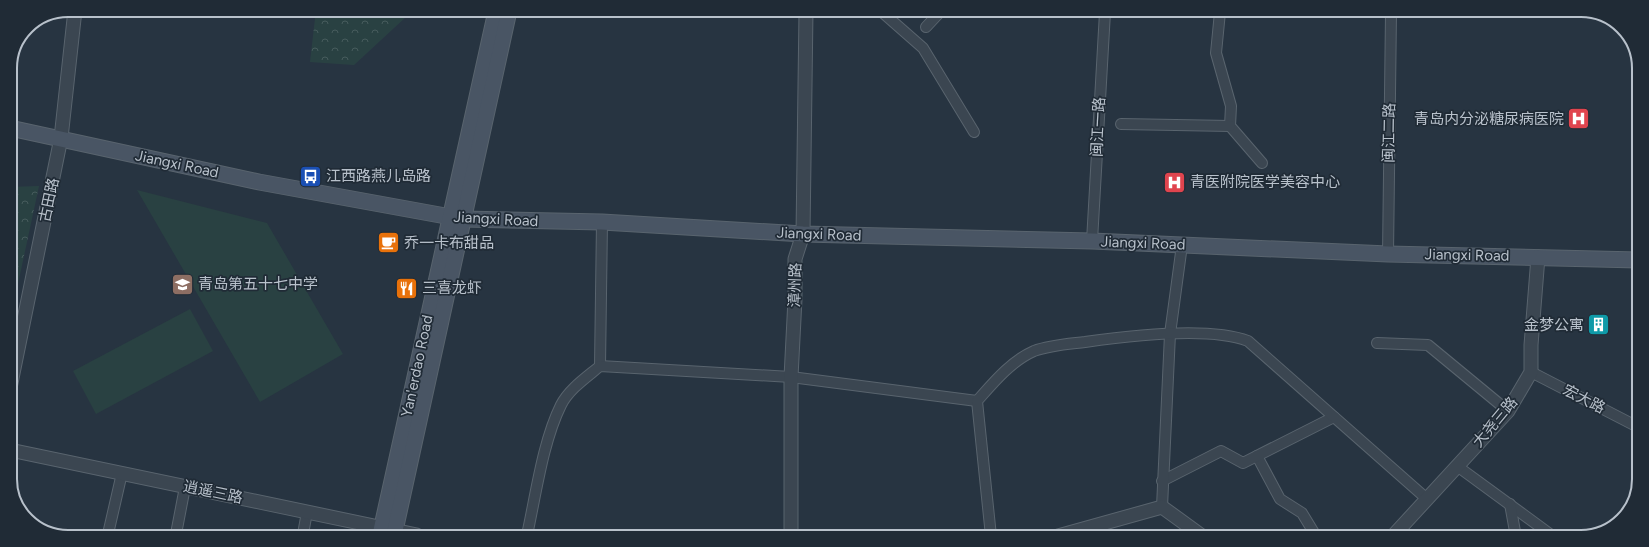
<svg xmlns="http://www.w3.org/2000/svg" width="1649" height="547" viewBox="0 0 1649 547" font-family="Figtree,'Noto Sans SC',sans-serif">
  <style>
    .park { fill: url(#park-crowns) }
    .pitch { fill: #294142 }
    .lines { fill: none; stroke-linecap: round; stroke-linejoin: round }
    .minor-casing { stroke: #59646e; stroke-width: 12 }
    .tertiary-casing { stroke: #59646e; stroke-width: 15 }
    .secondary-casing { stroke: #59646e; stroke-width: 17 }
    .minor { stroke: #3b4651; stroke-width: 10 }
    .tertiary { stroke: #3b4651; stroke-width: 13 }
    .secondary { stroke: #495564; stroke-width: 15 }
    .labels { text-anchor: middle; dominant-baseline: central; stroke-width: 3.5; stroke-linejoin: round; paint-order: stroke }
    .poi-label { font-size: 15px; fill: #b8c1cb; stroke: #202b36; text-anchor: start }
    .street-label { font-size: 15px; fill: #b8c1cb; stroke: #202b36 }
    .rim { fill: none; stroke: #b8c1cb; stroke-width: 2 }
  </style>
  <defs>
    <pattern id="park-crowns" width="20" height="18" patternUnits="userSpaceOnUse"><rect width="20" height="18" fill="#294142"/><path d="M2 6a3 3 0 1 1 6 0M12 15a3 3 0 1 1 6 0" fill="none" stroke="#465b5c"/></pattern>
  </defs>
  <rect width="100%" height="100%" fill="#273441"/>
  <g class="park">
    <path d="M316,10L398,11L407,16L354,65L310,62Z"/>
    <path d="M39,186L10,321V187Z"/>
  </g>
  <g class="pitch">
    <path d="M137,190L267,223L343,354L260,402Z"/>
    <path d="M190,309L213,351L96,414L73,371Z"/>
  </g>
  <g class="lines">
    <defs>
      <g id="minor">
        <path d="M882,12L923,48L974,132"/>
        <path d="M1220,12L1216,53L1231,106L1230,126L1262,163"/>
        <path d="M926,27L940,12"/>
        <path d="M1121,124L1230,126"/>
        <path d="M1092,241L1105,12"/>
        <path d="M1388,254L1391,13"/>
        <path d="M1377,343L1428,345L1508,411"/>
        <path d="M600,366L602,222"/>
        <path d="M1531,372L1636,426"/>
        <path d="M1257,456L1280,499L1302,513L1316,536"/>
        <path d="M1457,466L1554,537"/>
        <path d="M1162,481L1221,451L1243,463L1334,417"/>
        <path d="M1510,504L1516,537"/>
        <path d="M1162,507L1170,334L1182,245"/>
        <path d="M108,534L122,473"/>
        <path d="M176,534L185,487"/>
        <path d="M303,534L307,512"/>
        <path d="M527,535C536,494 543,441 561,405C569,389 587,377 600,366L791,377L977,401"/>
        <path d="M991,536L977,401C993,383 1011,361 1034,351C1050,345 1068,344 1085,342C1127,336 1209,326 1248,341L1427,499"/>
      </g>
      <g id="tertiary">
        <path d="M10,388L61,138L75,10"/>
        <path d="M10,450L417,535"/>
        <path d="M791,535V377L795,299V259L803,234L806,11"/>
        <path d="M1058,536L1162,507L1202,536"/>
        <path d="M1392,537L1508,411L1531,372V345L1538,257"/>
      </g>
      <g id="secondary">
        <path d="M10,128L259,182L462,219L602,222L803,234L1092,241L1388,254L1638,260"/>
        <path d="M380,535L496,11"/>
        <path d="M394,535L509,11"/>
      </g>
    </defs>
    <use href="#minor" class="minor-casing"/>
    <use href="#tertiary" class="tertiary-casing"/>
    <use href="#secondary" class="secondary-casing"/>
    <use href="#minor" class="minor"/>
    <use href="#tertiary" class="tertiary"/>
    <use href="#secondary" class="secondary"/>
  </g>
  <defs>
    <symbol id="hospital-square" viewBox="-11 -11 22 22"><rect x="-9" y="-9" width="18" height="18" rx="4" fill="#e0444e" stroke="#202b36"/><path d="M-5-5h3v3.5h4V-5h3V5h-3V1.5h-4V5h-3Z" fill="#fff"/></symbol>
    <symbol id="bus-square" viewBox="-11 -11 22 22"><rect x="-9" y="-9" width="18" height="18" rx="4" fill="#1a4fb4" stroke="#202b36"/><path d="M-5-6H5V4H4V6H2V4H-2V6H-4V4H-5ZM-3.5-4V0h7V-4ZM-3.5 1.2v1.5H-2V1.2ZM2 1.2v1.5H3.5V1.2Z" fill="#fff"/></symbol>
    <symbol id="cafe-square" viewBox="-11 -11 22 22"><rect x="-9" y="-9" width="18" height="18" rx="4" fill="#e8710a" stroke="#202b36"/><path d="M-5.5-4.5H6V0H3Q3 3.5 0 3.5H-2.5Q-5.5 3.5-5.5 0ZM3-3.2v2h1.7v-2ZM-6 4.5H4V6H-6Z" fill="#fff"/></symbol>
    <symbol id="school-square" viewBox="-11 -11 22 22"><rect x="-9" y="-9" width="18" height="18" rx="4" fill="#8d6e63" stroke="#202b36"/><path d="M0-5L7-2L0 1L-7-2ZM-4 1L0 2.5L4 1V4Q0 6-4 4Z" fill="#fff"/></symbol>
    <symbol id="restaurant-square" viewBox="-11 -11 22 22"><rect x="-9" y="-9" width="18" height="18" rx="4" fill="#e8710a" stroke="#202b36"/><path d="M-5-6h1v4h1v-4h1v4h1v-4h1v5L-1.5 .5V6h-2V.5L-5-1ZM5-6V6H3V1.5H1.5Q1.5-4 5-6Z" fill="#fff"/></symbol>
    <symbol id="building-square" viewBox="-11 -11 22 22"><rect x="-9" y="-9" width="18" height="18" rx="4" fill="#0f9aa8" stroke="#202b36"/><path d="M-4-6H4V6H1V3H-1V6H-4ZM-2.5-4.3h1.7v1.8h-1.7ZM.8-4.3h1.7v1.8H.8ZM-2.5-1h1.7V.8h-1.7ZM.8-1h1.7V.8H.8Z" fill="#fff"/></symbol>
  </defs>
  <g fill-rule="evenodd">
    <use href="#hospital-square" x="1566" y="106" width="25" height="25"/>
    <use href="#bus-square" x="298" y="164" width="25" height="25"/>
    <use href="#hospital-square" x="1162" y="170" width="25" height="25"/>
    <use href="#cafe-square" x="376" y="230" width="25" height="25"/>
    <use href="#school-square" x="170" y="272" width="25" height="25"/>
    <use href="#restaurant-square" x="394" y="276" width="25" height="25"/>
    <use href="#building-square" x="1586" y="312" width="25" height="25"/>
  </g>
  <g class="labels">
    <g class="poi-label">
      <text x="1564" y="119" text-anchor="end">青岛内分泌糖尿病医院</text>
      <text x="326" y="176">江西路燕儿岛路</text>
      <text x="1190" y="182">青医附院医学美容中心</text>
      <text x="404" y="243">乔一卡布甜品</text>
      <text x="198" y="284">青岛第五十七中学</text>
      <text x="422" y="288">三喜龙虾</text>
      <text x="1584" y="325" text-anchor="end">金梦公寓</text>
    </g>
    <g class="street-label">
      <text transform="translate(1098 127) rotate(-87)">闽江一路</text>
      <text transform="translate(1389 133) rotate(-89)">闽江二路</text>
      <text transform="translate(177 164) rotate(12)">Jiangxi Road</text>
      <text transform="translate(49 200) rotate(-78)">古田路</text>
      <text transform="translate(496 219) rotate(3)">Jiangxi Road</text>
      <text transform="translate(819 234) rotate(2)">Jiangxi Road</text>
      <text transform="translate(1143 243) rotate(2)">Jiangxi Road</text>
      <text transform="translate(1467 255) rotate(1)">Jiangxi Road</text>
      <text transform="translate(795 285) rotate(-88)">漳州路</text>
      <text transform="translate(417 366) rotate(-78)">Yan'erdao Road</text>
      <text transform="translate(1584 399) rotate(27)">宏大路</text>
      <text transform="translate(1495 422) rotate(-50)">大尧三路</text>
      <text transform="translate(213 492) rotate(12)">逍遥三路</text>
    </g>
  </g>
  <path d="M0 0H1649V547H0ZM68 17H1581A51 51 0 0 1 1632 68V479A51 51 0 0 1 1581 530H68A51 51 0 0 1 17 479V68A51 51 0 0 1 68 17Z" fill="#202b36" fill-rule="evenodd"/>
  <path class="rim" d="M68 17H1581A51 51 0 0 1 1632 68V479A51 51 0 0 1 1581 530H68A51 51 0 0 1 17 479V68A51 51 0 0 1 68 17Z"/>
</svg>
